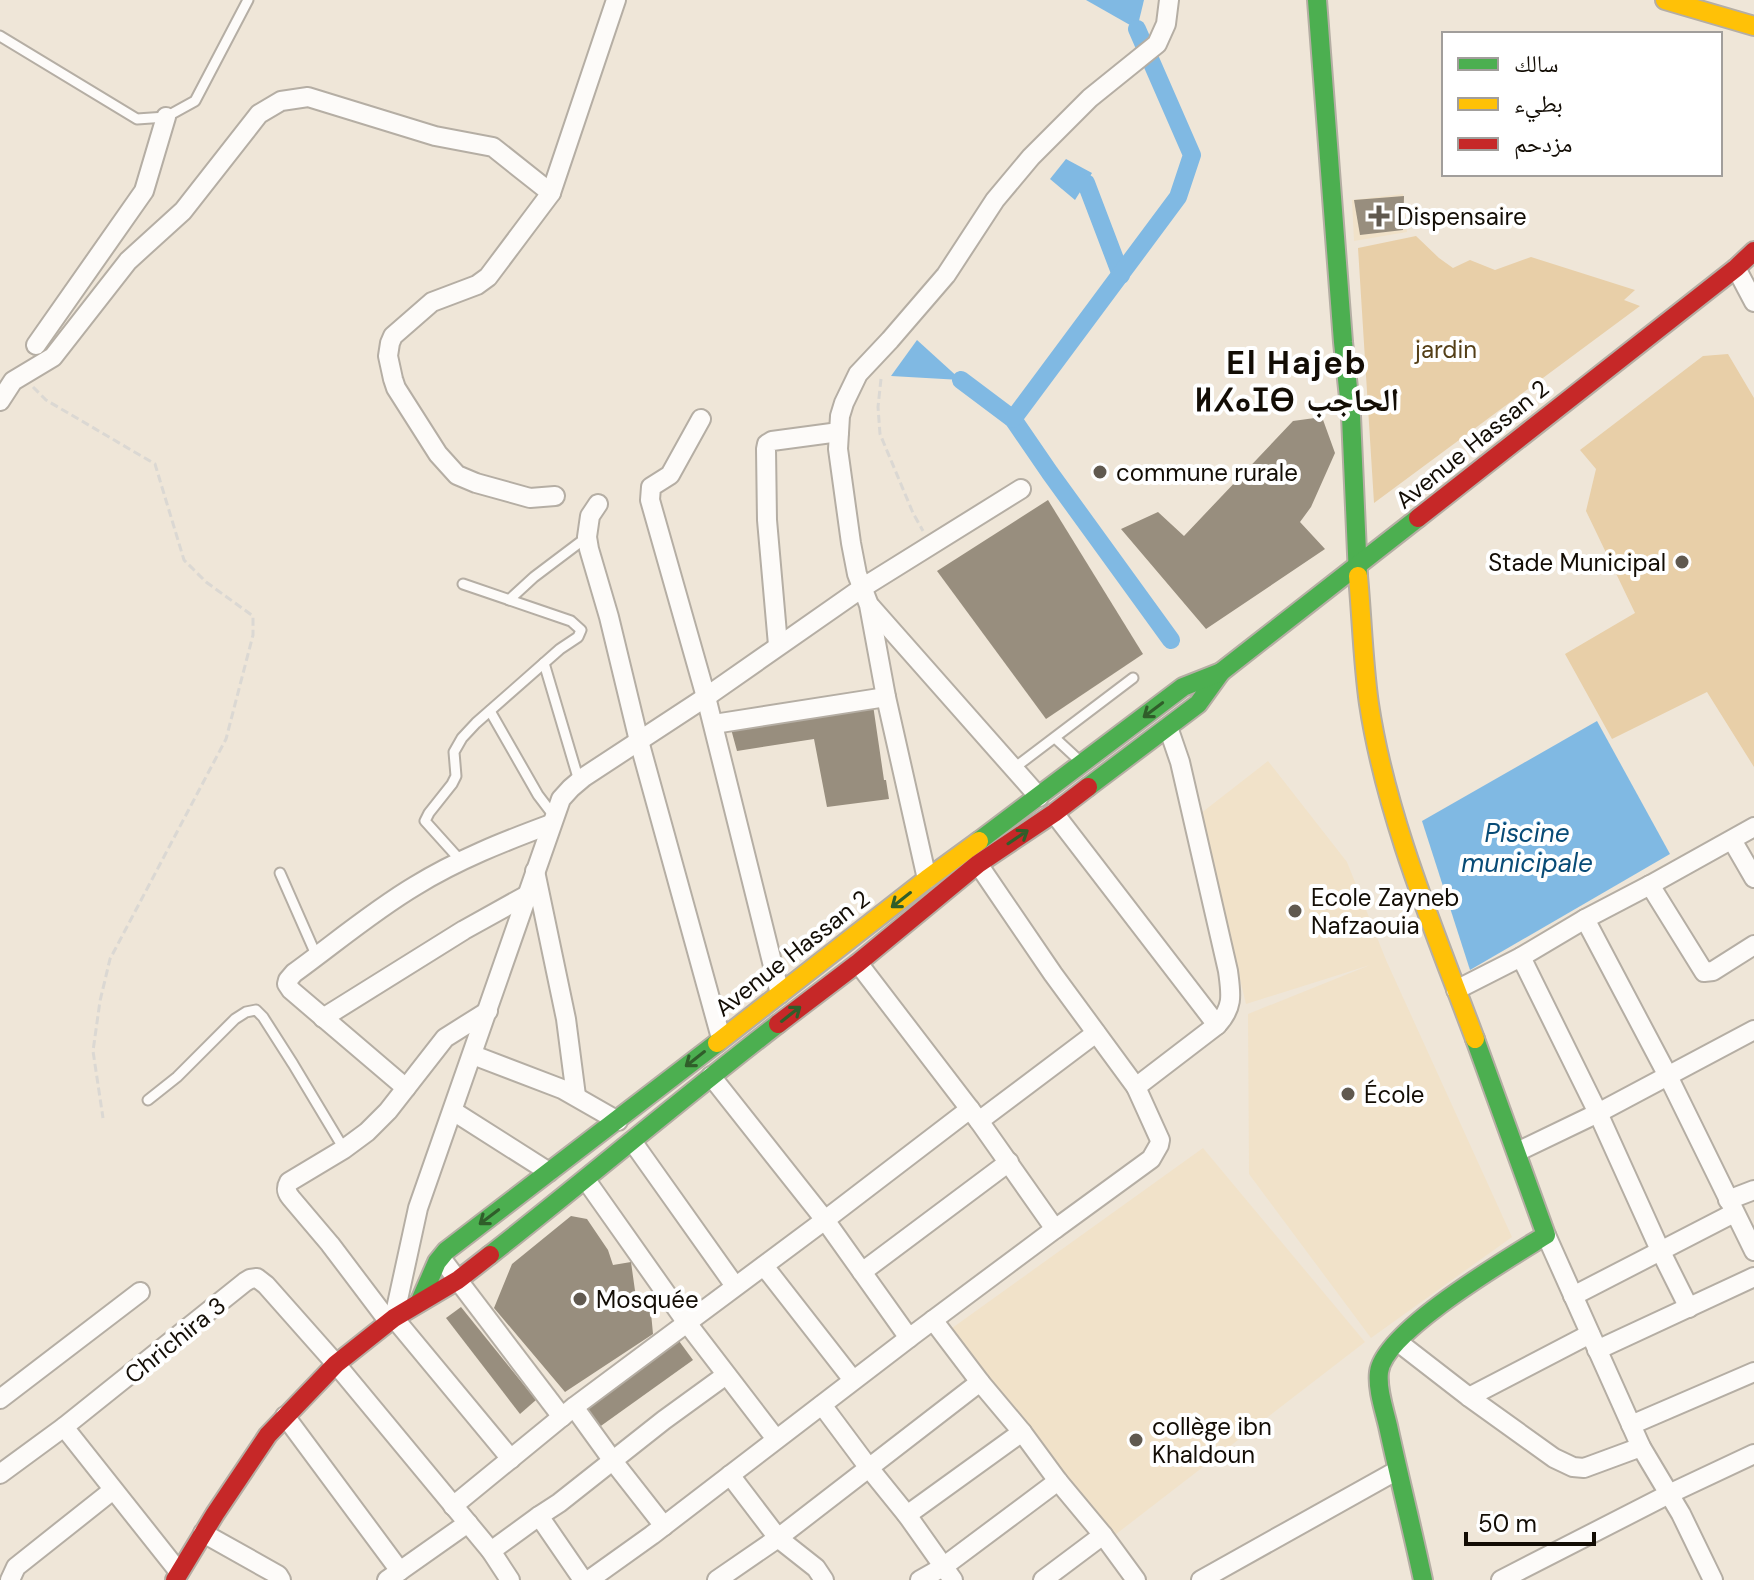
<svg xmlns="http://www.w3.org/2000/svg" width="1754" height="1580" viewBox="0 0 1754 1580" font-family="'DM Sans','Noto Naskh Arabic','Noto Sans Tifinagh',sans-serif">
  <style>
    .built { fill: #f1e2c9 }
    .green { fill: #e8cfa8 }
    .water { fill: #80b9e3 }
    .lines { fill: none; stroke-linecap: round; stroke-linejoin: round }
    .canal { stroke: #80b9e3; stroke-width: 18 }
    .building { fill: #988e7e }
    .lane-casing { stroke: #b5aea4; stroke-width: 13 }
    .street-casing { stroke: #b5aea4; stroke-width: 22 }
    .fast-casing { stroke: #b5aea4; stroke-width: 22 }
    .slow-casing { stroke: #b5aea4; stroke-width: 22 }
    .jam-casing { stroke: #b5aea4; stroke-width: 22 }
    .path { stroke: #dbd8d3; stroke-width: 3; stroke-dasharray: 8 4; stroke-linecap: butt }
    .lane { stroke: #fdfbf9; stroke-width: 9 }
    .street { stroke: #fdfbf9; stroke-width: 18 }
    .fast { stroke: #4caf50; stroke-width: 18 }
    .slow { stroke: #ffc107; stroke-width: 18 }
    .jam { stroke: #c62828; stroke-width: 18 }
    .oneway { stroke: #305e2a }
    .poi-dot { fill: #60594f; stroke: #fff; stroke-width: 3 }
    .labels { text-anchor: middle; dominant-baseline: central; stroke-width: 8; stroke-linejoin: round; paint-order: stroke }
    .poi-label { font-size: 24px; fill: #130d05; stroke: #fff; text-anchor: start }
    .park-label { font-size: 24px; fill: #543f17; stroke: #fff }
    .street-label { font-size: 24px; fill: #130d05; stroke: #fff }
    .water-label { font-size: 26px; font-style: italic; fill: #084b76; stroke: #fff }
    .district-label { font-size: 32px; font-weight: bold; letter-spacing: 2px; fill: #130d05; stroke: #fff }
  </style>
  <rect width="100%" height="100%" fill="#efe6d8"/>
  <g class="built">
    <path d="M1403,194L1407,232L1354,241L1352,200Z"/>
    <path d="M1268,761L1347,862L1386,960L1512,1237L1371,1338L1249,1174L1248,1014L1370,965L1246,1004L1200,814Z"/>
    <path d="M1203,1148L1365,1342L1111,1538L948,1331Z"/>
  </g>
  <g class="green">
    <path d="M1416,236L1439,258L1453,268L1470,260L1495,270L1531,257L1635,290L1624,300L1640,306L1374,503L1358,248Z"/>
    <path d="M1728,354L1754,398V767L1707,692L1612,739L1565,654L1635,613L1586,511L1596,469L1580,450L1703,356Z"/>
  </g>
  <g class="water">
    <path d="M1086,0H1144L1137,29Z"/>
    <path d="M1066,159L1092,173L1075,200L1050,179Z"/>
    <path d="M917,340L961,380L891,376Z"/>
    <path d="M1597,721L1670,854L1470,970L1422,821Z"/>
  </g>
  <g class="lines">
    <g class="canal">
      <path d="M1086,183L1121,275"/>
      <path d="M961,380L1013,419L1050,473L1171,640"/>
      <path d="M1013,419L1178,197L1192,155L1137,29"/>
    </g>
  </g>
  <g class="building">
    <path d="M1404,196L1403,230L1360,235L1354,200Z"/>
    <path d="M1322,417L1335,453L1311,507L1300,522L1325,549L1206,629L1121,529L1158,512L1184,536L1293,421Z"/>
    <path d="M1048,500L1143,654L1046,719L937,571Z"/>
    <path d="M873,705L884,780H886L889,799L827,807L814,739L737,751L731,729Z"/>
    <path d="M571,1216L587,1219L608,1250L613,1265L631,1262L637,1305L650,1302L653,1334L565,1392L494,1308L512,1264Z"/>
    <path d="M461,1307L536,1400L520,1414L446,1318Z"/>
    <path d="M679,1341L693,1360L598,1428L584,1408Z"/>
  </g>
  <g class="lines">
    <defs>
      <g id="lane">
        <path d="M0,36L137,119L166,117L195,101L248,0"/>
        <path d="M509,600L534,577L587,537"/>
        <path d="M544,663L579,781"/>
        <path d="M490,711L538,795L554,816"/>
        <path d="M1055,738L1082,763"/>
        <path d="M1013,769L1133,678"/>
        <path d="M461,861L425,821L429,813L452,784L456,776L454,752L462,738L476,723L560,649L578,637L581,630L571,621L463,584"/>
        <path d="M280,873L317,957"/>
        <path d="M148,1100L177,1077L235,1019L246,1012L256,1010L263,1017L293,1064L344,1149"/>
      </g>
      <g id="street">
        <path d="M1736,268L1754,302"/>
        <path d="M36,345L144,191L166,117"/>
        <path d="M0,401L13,381L53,357L128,261L183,211L259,114L281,101L308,97L435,136L493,147L551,193"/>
        <path d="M701,419L670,475L651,487L650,500L706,697L780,994"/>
        <path d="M555,496L530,498L476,483L457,475L438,454L396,388L393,379L388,356L390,343L393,336L432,302L477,285L488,277L551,193L616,0"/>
        <path d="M598,504L590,516L587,537L589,549L609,617L639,741L721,1038"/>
        <path d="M871,607L1039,797"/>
        <path d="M778,645L767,520L766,449L767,444L772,441L839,432"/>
        <path d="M714,724L886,697"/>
        <path d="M1054,813L1217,1025"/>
        <path d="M1732,840L1754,878"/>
        <path d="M978,864L1053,974L1136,1087L1217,1025C1234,1007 1231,994 1228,971L1180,762L1168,727"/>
        <path d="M535,871L566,1019L576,1096"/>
        <path d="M927,879L886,697L869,605L857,574L851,543L838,449L840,416L844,403L858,374L890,340L946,275L995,200L1031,157L1090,98L1157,44L1166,24L1169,0"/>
        <path d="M1650,885L1704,972L1713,971L1754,945"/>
        <path d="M1585,919L1668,1076L1754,1251"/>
        <path d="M858,963L979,1121L1055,1229L1151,1159L1159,1145L1160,1140L1136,1087"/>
        <path d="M1456,990L1521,957"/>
        <path d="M323,1018L464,930L527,895"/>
        <path d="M473,1055L562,1089L618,1121"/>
        <path d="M711,1076L825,1220L909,1338L1055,1229"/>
        <path d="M406,1088L291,990L287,984L288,980L294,973C334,944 373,911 415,886C457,860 505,841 551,824"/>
        <path d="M453,1111L549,1172"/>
        <path d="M979,1121L1096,1033"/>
        <path d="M632,1141L735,1286"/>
        <path d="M1517,1152L1598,1113L1754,1030"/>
        <path d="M586,1180L687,1323L776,1439"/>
        <path d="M1728,1200L1754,1190"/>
        <path d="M1546,1235L1641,1447L1681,1514L1713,1580"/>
        <path d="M441,1258L562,1417"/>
        <path d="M764,1266L853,1380"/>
        <path d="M862,1272L1009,1162"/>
        <path d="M1573,1296L1734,1213"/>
        <path d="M1689,1308L1660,1250L1598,1113L1521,957L1585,919L1650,885L1754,827"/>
        <path d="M933,1320L980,1382"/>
        <path d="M389,1322L330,1244L291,1198C287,1193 285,1189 289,1182L344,1149L367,1132L388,1111L445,1038L488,1011"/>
        <path d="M1398,1342L1469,1397L1554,1458L1573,1467L1584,1468L1641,1447"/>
        <path d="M1597,1350L1754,1277"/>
        <path d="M1469,1397L1590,1334"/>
        <path d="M0,1399L140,1292"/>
        <path d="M822,1405L869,1468L907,1515L953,1580"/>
        <path d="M574,1407L613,1461L664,1526"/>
        <path d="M285,1416L400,1571"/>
        <path d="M1631,1425L1754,1372"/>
        <path d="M64,1427L179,1572"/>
        <path d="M511,1459L394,1318L418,1208L561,799L571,788L584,777L706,697L862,588L1021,489"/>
        <path d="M0,1474L64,1427L245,1282L250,1279L257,1278L266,1285L336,1364L491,1551L510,1580"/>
        <path d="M730,1475L778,1538L816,1568L824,1580"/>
        <path d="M453,1506L574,1407L825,1220L970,1109"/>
        <path d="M907,1515L1022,1432"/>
        <path d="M203,1533L278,1575L281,1580"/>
        <path d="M491,1551L539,1516"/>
        <path d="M10,1580L16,1567L113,1490"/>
        <path d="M387,1580L468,1523"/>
        <path d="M583,1580L539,1516L559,1503L664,1420L726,1375"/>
        <path d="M589,1580L652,1535L909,1338"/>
        <path d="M717,1580L778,1538L980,1382L1022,1432L1058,1481L1103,1535L1136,1580"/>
        <path d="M920,1580L943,1567L1058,1481"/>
        <path d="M1043,1580L1103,1535"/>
        <path d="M1201,1580L1396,1471"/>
        <path d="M1501,1580L1669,1494L1754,1454"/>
      </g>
      <g id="fast">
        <path d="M1317,0L1343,342L1351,416L1358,576"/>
        <path d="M1088,787L1198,704L1221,672"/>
        <path d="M979,841L1183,687L1221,672L1418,518"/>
        <path d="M490,1255C587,1179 681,1099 778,1024"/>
        <path d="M420,1301L437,1262L446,1251L717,1043"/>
        <path d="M1423,1580C1412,1528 1399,1477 1388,1426C1384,1409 1377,1389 1379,1372C1384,1331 1511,1257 1546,1235L1475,1039"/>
      </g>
      <g id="slow">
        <path d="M1665,0L1754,26"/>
        <path d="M1358,576C1362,619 1363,662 1369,704C1386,817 1435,932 1475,1039"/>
        <path d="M717,1043L927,879L979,841"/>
      </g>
      <g id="jam">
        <path d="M1418,518L1736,268L1754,251"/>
        <path d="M778,1024L858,963L978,864L1054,813L1088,787"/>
        <path d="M175,1580L215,1514L268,1435L336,1364L394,1318L458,1280L490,1255"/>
      </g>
    </defs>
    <use href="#lane" class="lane-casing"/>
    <use href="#street" class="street-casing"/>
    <use href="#fast" class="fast-casing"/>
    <use href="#slow" class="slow-casing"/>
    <use href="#jam" class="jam-casing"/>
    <g class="path">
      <path d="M881,379L878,407L880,434L913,513L923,531"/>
      <path d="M33,387L46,400L155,464L184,560L206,582L253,616V635L226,739L110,959L100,1001L93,1051L103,1118"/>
    </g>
    <use href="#lane" class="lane"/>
    <use href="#street" class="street"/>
    <use href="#fast" class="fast"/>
    <use href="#slow" class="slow"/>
    <use href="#jam" class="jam"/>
  </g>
  <defs><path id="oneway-shaft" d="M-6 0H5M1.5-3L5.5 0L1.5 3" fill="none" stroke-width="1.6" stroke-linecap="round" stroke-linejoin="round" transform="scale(2)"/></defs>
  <g class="oneway">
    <use href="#oneway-shaft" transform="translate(1153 710) rotate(143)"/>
    <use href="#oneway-shaft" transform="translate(1018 837) rotate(-34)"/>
    <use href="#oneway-shaft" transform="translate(901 900) rotate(142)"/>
    <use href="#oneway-shaft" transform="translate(791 1014) rotate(-38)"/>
    <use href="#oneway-shaft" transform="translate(695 1059) rotate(142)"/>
    <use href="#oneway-shaft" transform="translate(489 1217) rotate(143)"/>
  </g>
  <g class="poi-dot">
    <path d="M1375 204h8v8h8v8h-8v8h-8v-8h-8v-8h8z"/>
    <circle cx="1100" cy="472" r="8"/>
    <circle cx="1682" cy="562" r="8"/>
    <circle cx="1295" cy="911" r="8"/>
    <circle cx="1348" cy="1094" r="8"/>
    <circle cx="580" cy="1299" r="8"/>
    <circle cx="1136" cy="1440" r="8"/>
  </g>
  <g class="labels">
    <g class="poi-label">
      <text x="1397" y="216">Dispensaire</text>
      <text x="1116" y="472">commune rurale</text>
      <text x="1666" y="562" text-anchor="end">Stade Municipal</text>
      <text x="1311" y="897">Ecole Zayneb<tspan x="1311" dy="28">Nafzaouia</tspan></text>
      <text x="1364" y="1094">École</text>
      <text x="596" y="1299">Mosquée</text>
      <text x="1152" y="1426">collège ibn<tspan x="1152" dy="28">Khaldoun</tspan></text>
    </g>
    <g class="park-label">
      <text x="1446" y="349">jardin</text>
    </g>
    <g class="street-label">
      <text transform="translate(1472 444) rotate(-39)">Avenue Hassan 2</text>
      <text transform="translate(792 953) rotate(-38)">Avenue Hassan 2</text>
      <text transform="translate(175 1340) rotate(-39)">Chrichira 3</text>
    </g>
    <g class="water-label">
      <text x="1527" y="833">Piscine<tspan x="1527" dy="30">municipale</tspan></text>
    </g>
    <g class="district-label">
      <text x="1297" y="363">El Hajeb<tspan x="1297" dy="37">ⵍⵃⴰⵊⴱ الحاجب</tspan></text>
    </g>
  </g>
  <rect x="1442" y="32" width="280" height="144" fill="#ffffff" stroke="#a19e9b" stroke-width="2"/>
  <rect x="1458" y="58" width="40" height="12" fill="#4caf50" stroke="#a19e9b" stroke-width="2"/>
  <text x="1514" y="72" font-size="24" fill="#130d05">سالك</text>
  <rect x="1458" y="98" width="40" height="12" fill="#ffc107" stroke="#a19e9b" stroke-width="2"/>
  <text x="1514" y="112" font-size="24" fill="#130d05">بطيء</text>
  <rect x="1458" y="138" width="40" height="12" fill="#c62828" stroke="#a19e9b" stroke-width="2"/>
  <text x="1514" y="152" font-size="24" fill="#130d05">مزدحم</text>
  <path d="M1466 1532v12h128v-12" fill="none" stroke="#130d05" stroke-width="4"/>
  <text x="1478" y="1532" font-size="24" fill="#130d05" stroke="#ffffff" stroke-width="6" paint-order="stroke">50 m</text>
</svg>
